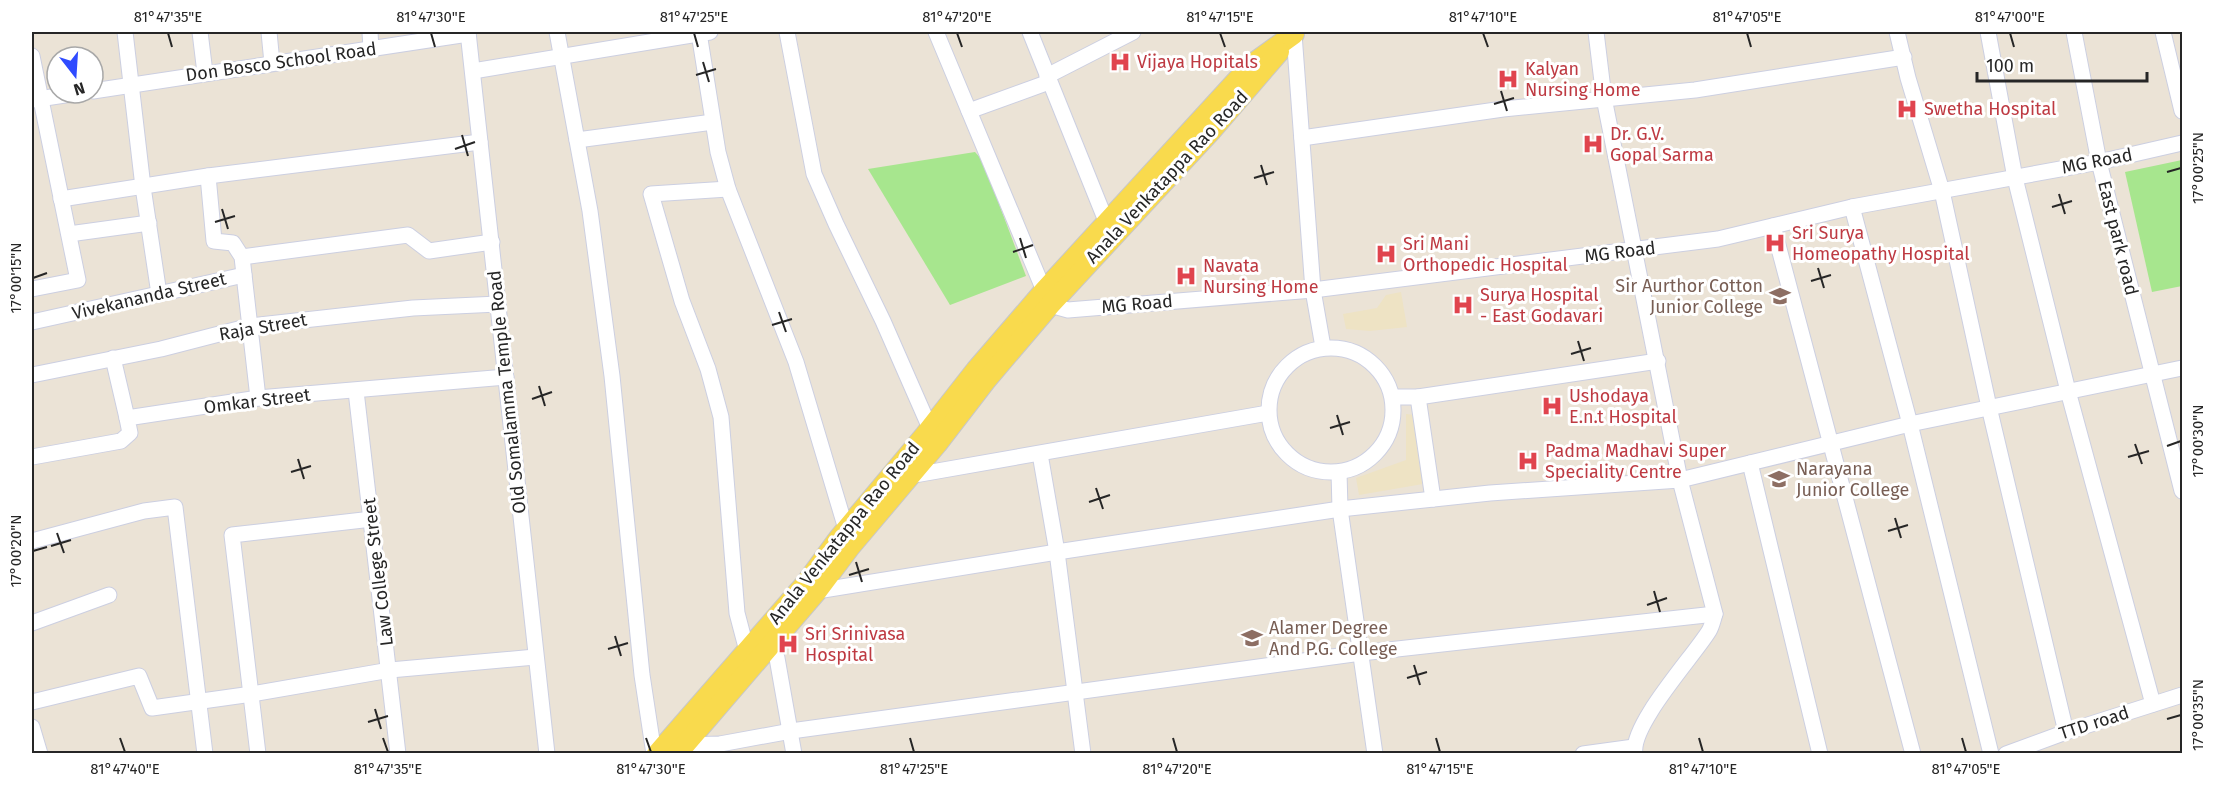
<svg xmlns="http://www.w3.org/2000/svg" width="2214" height="785" viewBox="0 0 2214 785" font-family="'Fira Sans',sans-serif">
  <style>
    .education { fill: #eee3c4 }
    .park { fill: #a7e68e }
    .lines { fill: none; stroke-linecap: round; stroke-linejoin: round }
    .minor-casing { stroke: #cccfe1; stroke-width: 17 }
    .major-casing { stroke: #c7c7c7; stroke-width: 22 }
    .minor { stroke: #fff; stroke-width: 15 }
    .major { stroke: #f9da4d; stroke-width: 20 }
    .ticks { fill: none; stroke: #262626; stroke-width: 2 }
    .labels { text-anchor: middle; dominant-baseline: central; stroke-width: 6; stroke-linejoin: round; paint-order: stroke }
    .street-label { font-size: 18px; fill: #262626; stroke: #fff }
    .health-label { font-size: 18px; fill: #be3a42; stroke: #fff; text-anchor: start }
    .education-label { font-size: 18px; fill: #785e54; stroke: #fff; text-anchor: start }
    .neatline { fill: none; stroke: #262626; stroke-width: 2 }
    .ticks-label { font-size: 15px; text-anchor: middle; fill: #262626 }
  </style>
  <rect width="100%" height="100%" fill="#ebe3d6"/>
  <g class="education">
    <path d="M1401,292L1407,327L1370,331L1346,329L1343,314L1377,308L1386,295Z"/>
    <path d="M1406,414L1415,415L1423,484L1359,495L1356,478L1406,460Z"/>
  </g>
  <g class="park">
    <path d="M975,152L983,161L1026,276L950,305L868,169Z"/>
    <path d="M2182,160V286L2152,292L2125,172Z"/>
  </g>
  <g class="lines">
    <defs>
      <g id="minor">
        <path d="M125,32L143,187L159,294"/>
        <path d="M200,32L205,73"/>
        <path d="M269,32L272,63"/>
        <path d="M370,32L371,49"/>
        <path d="M468,32L547,754"/>
        <path d="M557,32L590,211L612,376L642,675L654,754"/>
        <path d="M787,32L814,174L836,224L883,321L933,435"/>
        <path d="M936,32L1050,305L1068,310L1313,290L1718,239L1852,207L2099,162L2182,143"/>
        <path d="M1030,32L1106,221"/>
        <path d="M1292,32L1294,34L1313,290L1323,347"/>
        <path d="M1596,32L1604,98L1680,480L1715,614C1713,620 1712,626 1709,631C1693,657 1630,725 1635,754"/>
        <path d="M1897,32L1908,78L1942,191L1989,407L2066,732"/>
        <path d="M1988,32L2015,178L2068,391L2153,704"/>
        <path d="M2074,32L2099,162L2182,491"/>
        <path d="M2163,32L2182,111"/>
        <path d="M699,33L718,152L728,189L796,362L846,529"/>
        <path d="M32,56L78,280L32,289"/>
        <path d="M473,71L710,32"/>
        <path d="M1047,76L1133,32"/>
        <path d="M93,91L468,34"/>
        <path d="M32,100L78,93"/>
        <path d="M969,111L1049,82"/>
        <path d="M1302,138L1503,109L1695,90L1904,57"/>
        <path d="M577,140L713,122"/>
        <path d="M208,176L214,241L233,243L242,257L258,398"/>
        <path d="M728,189L651,194L682,301L708,369L721,417L737,613L747,651"/>
        <path d="M61,199L208,176L480,142"/>
        <path d="M1852,207L1910,424L1991,754"/>
        <path d="M1773,226L1913,754"/>
        <path d="M69,234L149,223"/>
        <path d="M242,257L408,235L429,251L492,242"/>
        <path d="M32,322L244,275"/>
        <circle cx="1331" cy="410" r="62"/>
        <path d="M113,358L127,418"/>
        <path d="M32,375L161,349L250,326L413,308L498,304"/>
        <path d="M356,391L398,754"/>
        <path d="M1393,397H1418L1658,361"/>
        <path d="M1418,397L1433,499"/>
        <path d="M1040,454L1057,552L1083,754"/>
        <path d="M32,457L121,441L130,433L127,418L258,398L506,377"/>
        <path d="M1750,463L1820,754"/>
        <path d="M1339,472L1340,509L1375,754"/>
        <path d="M909,476L1268,413"/>
        <path d="M32,541L144,511L175,507L205,754"/>
        <path d="M812,587L817,591L1057,552L1340,509L1490,493L1680,480L1910,424L2182,368"/>
        <path d="M32,623L109,595"/>
        <path d="M772,644L777,658L794,754"/>
        <path d="M32,702L139,676L152,708L252,694L390,670L535,657"/>
        <path d="M32,727L40,754"/>
        <path d="M685,745L720,744L791,731L1361,653L1715,614"/>
        <path d="M258,754L232,535L372,519"/>
        <path d="M1583,754L1634,747"/>
        <path d="M2006,754L2066,732L2182,695"/>
      </g>
      <g id="major">
        <path d="M657,754L806,583L839,538L925,435L976,370L1044,291L1251,65L1294,34"/>
        <path d="M677,754L817,591L850,547L937,444L987,379L1050,305L1211,131L1279,52"/>
      </g>
    </defs>
    <use href="#minor" class="minor-casing"/>
    <use href="#major" class="major-casing"/>
    <use href="#minor" class="minor"/>
    <use href="#major" class="major"/>
  </g>
  <path class="ticks" d="M168,33L172,47M431,33L435,47M694,33L698,47M957,33L962,47M1220,33L1225,47M1483,33L1488,47M1747,33L1751,47M2010,33L2014,47M703,62L709,82M696,75L716,69M1501,91L1507,111M1494,104L1514,98M462,135L468,156M455,149L475,142M1261,165L1267,185M2167,172L2181,168M1254,178L1274,172M2059,194L2065,214M2052,207L2072,201M222,209L228,229M215,222L235,216M1020,238L1026,258M1013,252L1033,245M1818,268L1824,288M33,278L47,273M1811,281L1831,275M779,312L786,332M772,325L792,319M1578,341L1584,361M1571,354L1591,348M539,386L545,406M532,399L552,392M1337,415L1343,435M1330,428L1350,422M2135,444L2142,464M2167,446L2181,441M2128,457L2149,451M298,459L304,479M291,472L311,466M1096,488L1103,509M1089,502L1110,495M1895,518L1901,538M1888,531L1908,525M57,533L64,553M51,546L71,540M33,551L47,547M856,562L862,582M849,575L869,569M1654,591L1660,612M1647,605L1667,598M615,636L621,656M608,649L628,643M1414,665L1420,685M1407,678L1427,672M375,709L381,729M2167,719L2181,715M368,722L388,716M120,738L125,752M383,738L388,752M646,738L651,752M910,738L914,752M1173,738L1177,752M1436,738L1440,752M1699,738L1703,752M1962,738L1966,752"/>
  <defs>
    <symbol id="hospital-bare" viewBox="-9 -9 18 18"><path d="M-5-5h3v3.5h4V-5h3V5h-3V1.5h-4V5h-3Z" fill="#e0444e" stroke="#fff" stroke-width="2.5" paint-order="stroke"/></symbol>
    <symbol id="university-bare" viewBox="-9 -9 18 18"><path d="M0-5L7-2L0 1L-7-2ZM-4 1L0 2.5L4 1V4Q0 6-4 4Z" fill="#8d6e63" stroke="#fff" stroke-width="2.5" paint-order="stroke"/></symbol>
  </defs>
  <g fill-rule="evenodd">
    <use href="#hospital-bare" x="1105" y="47" width="30" height="30"/>
    <use href="#hospital-bare" x="1493" y="64" width="30" height="30"/>
    <use href="#hospital-bare" x="1892" y="94" width="30" height="30"/>
    <use href="#hospital-bare" x="1578" y="129" width="30" height="30"/>
    <use href="#hospital-bare" x="1760" y="228" width="30" height="30"/>
    <use href="#hospital-bare" x="1371" y="239" width="30" height="30"/>
    <use href="#hospital-bare" x="1171" y="261" width="30" height="30"/>
    <use href="#university-bare" x="1765" y="281" width="30" height="30"/>
    <use href="#hospital-bare" x="1448" y="290" width="30" height="30"/>
    <use href="#hospital-bare" x="1537" y="391" width="30" height="30"/>
    <use href="#hospital-bare" x="1513" y="446" width="30" height="30"/>
    <use href="#university-bare" x="1764" y="464" width="30" height="30"/>
    <use href="#university-bare" x="1237" y="623" width="30" height="30"/>
    <use href="#hospital-bare" x="773" y="629" width="30" height="30"/>
  </g>
  <g class="labels">
    <g class="street-label">
      <text transform="translate(281 62) rotate(-8)">Don Bosco School Road</text>
      <text transform="translate(2097 161) rotate(-11)">MG Road</text>
      <text transform="translate(1167 177) rotate(-47)">Anala Venkatappa Rao Road</text>
      <text transform="translate(2118 238) rotate(76)">East park road</text>
      <text transform="translate(1620 252) rotate(-7)">MG Road</text>
      <text transform="translate(149 296) rotate(-13)">Vivekananda Street</text>
      <text transform="translate(1137 304) rotate(-5)">MG Road</text>
      <text transform="translate(263 327) rotate(-10)">Raja Street</text>
      <text transform="translate(507 392) rotate(-96)">Old Somalamma Temple Road</text>
      <text transform="translate(257 401) rotate(-7)">Omkar Street</text>
      <text transform="translate(844 533) rotate(-51)">Anala Venkatappa Rao Road</text>
      <text transform="translate(378 572) rotate(-97)">Law College Street</text>
      <text transform="translate(2094 723) rotate(-18)">TTD road</text>
    </g>
    <g class="health-label">
      <text x="1137" y="62">Vijaya Hopitals</text>
      <text x="1525" y="69">Kalyan<tspan x="1525" dy="21">Nursing Home</tspan></text>
      <text x="1924" y="109">Swetha Hospital</text>
      <text x="1610" y="134">Dr. G.V.<tspan x="1610" dy="21">Gopal Sarma</tspan></text>
      <text x="1792" y="233">Sri Surya<tspan x="1792" dy="21">Homeopathy Hospital</tspan></text>
      <text x="1403" y="244">Sri Mani<tspan x="1403" dy="21">Orthopedic Hospital</tspan></text>
      <text x="1203" y="266">Navata<tspan x="1203" dy="21">Nursing Home</tspan></text>
      <text x="1480" y="295">Surya Hospital<tspan x="1480" dy="21">- East Godavari</tspan></text>
      <text x="1569" y="396">Ushodaya<tspan x="1569" dy="21">E.n.t Hospital</tspan></text>
      <text x="1545" y="451">Padma Madhavi Super<tspan x="1545" dy="21">Speciality Centre</tspan></text>
      <text x="805" y="634">Sri Srinivasa<tspan x="805" dy="21">Hospital</tspan></text>
    </g>
    <g class="education-label">
      <text x="1763" y="286" text-anchor="end">Sir Aurthor Cotton<tspan x="1763" dy="21">Junior College</tspan></text>
      <text x="1796" y="469">Narayana<tspan x="1796" dy="21">Junior College</tspan></text>
      <text x="1269" y="628">Alamer Degree<tspan x="1269" dy="21">And P.G. College</tspan></text>
    </g>
  </g>
  <rect width="2214" height="785" fill="none" stroke="#ffffff" stroke-width="66"/>
  <g transform="translate(75 75) rotate(163)"><circle r="28" fill="#ffffff" stroke="#a8a8a8" stroke-width="1.5"/>
  <path d="M0-4.5L10 22L0 15L-10 22Z" fill="#2f4bff"/>
  <text y="-9" font-size="16" font-weight="bold" text-anchor="middle" fill="#262626">N</text>
  </g>
  <path d="M1977 72v9h170v-9" fill="none" stroke="#262626" stroke-width="3"/>
  <text x="1986" y="72" font-size="18" fill="#262626" stroke="#ffffff" stroke-width="4.5" paint-order="stroke">100 m</text>
  <rect x="33" y="33" width="2148" height="719" class="neatline"/>
  <g class="ticks-label">
    <text x="168" y="22">81°47'35"E</text>
    <text x="431" y="22">81°47'30"E</text>
    <text x="694" y="22">81°47'25"E</text>
    <text x="957" y="22">81°47'20"E</text>
    <text x="1220" y="22">81°47'15"E</text>
    <text x="1483" y="22">81°47'10"E</text>
    <text x="1747" y="22">81°47'05"E</text>
    <text x="2010" y="22">81°47'00"E</text>
    <text transform="translate(2198 168) rotate(-90)" y="5">17°00'25"N</text>
    <text transform="translate(16 278) rotate(-90)" y="5">17°00'15"N</text>
    <text transform="translate(2198 441) rotate(-90)" y="5">17°00'30"N</text>
    <text transform="translate(16 551) rotate(-90)" y="5">17°00'20"N</text>
    <text transform="translate(2198 715) rotate(-90)" y="5">17°00'35"N</text>
    <text x="125" y="774">81°47'40"E</text>
    <text x="388" y="774">81°47'35"E</text>
    <text x="651" y="774">81°47'30"E</text>
    <text x="914" y="774">81°47'25"E</text>
    <text x="1177" y="774">81°47'20"E</text>
    <text x="1440" y="774">81°47'15"E</text>
    <text x="1703" y="774">81°47'10"E</text>
    <text x="1966" y="774">81°47'05"E</text>
  </g>
</svg>
